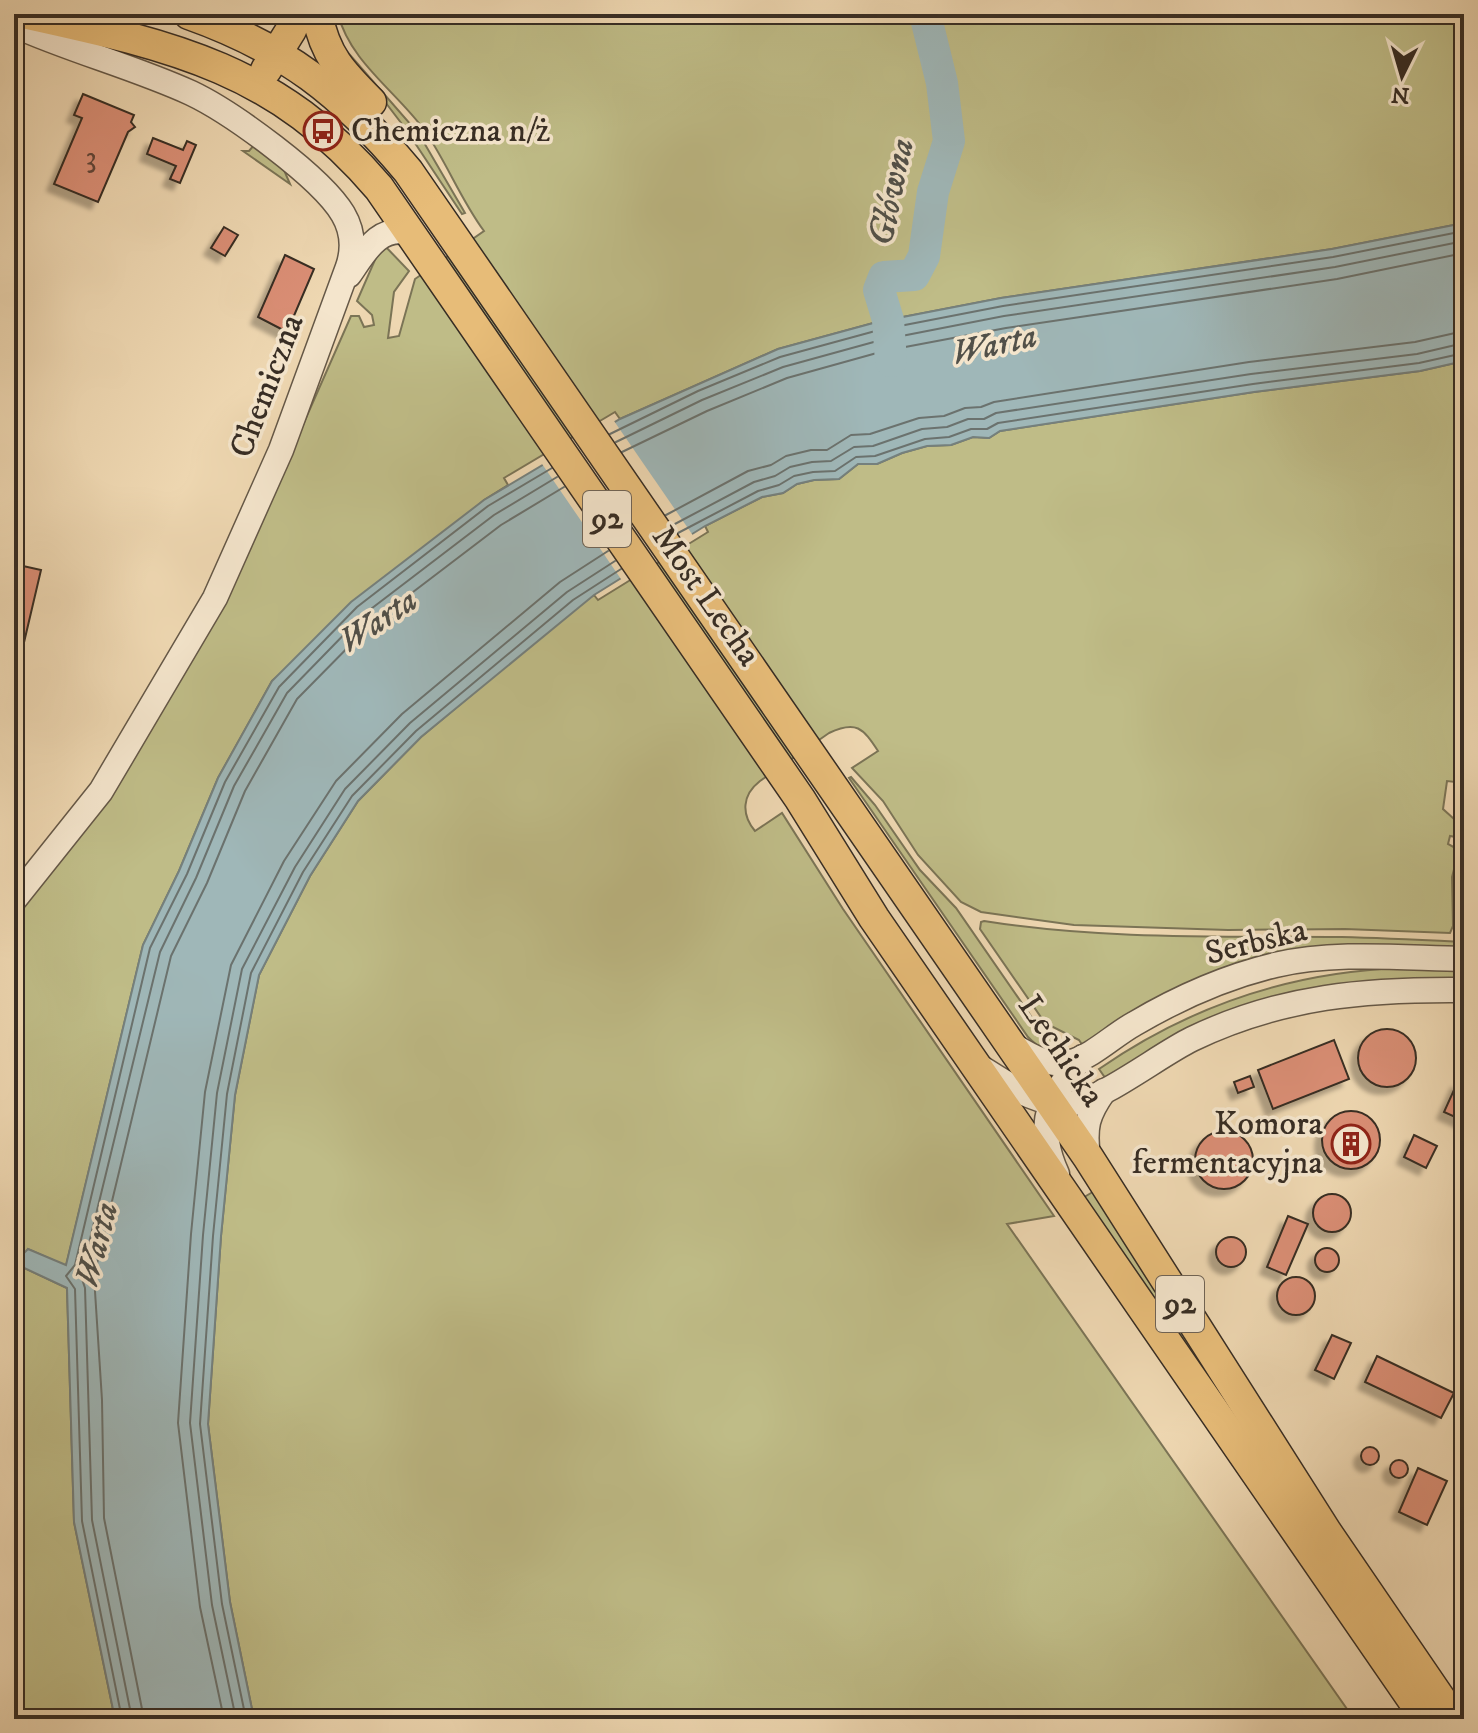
<svg xmlns="http://www.w3.org/2000/svg" width="1478" height="1733" viewBox="0 0 1478 1733" font-family="'IM FELL DW Pica',serif">
  <style>
    .green { fill: #bfbc87; stroke: #7b7456; stroke-width: 2 }
    .water { fill: #9fb7b8; stroke: #75807d; stroke-width: 2 }
    .pier { fill: #eed7b1 }
    .lines { fill: none; stroke-linecap: round; stroke-linejoin: round }
    .shore { stroke: #6b726e; stroke-width: 2 }
    .river { stroke: #9fb7b8; stroke-width: 32 }
    .building { fill: #da8e74; stroke: #372d24; stroke-width: 2; filter: url(#shadow) }
    .minor-casing { stroke: #655847; stroke-width: 27 }
    .major-casing { stroke: #372d24; stroke-width: 33 }
    .minor { stroke: #f4e5cc; stroke-width: 24 }
    .major { stroke: #e7bc78; stroke-width: 30 }
    .labels { text-anchor: middle; dominant-baseline: central; stroke-width: 7; stroke-linejoin: round; paint-order: stroke }
    .number-label { font-size: 30px; fill: #604538 }
    .shield { fill: #f4e5cc; stroke: #706456; stroke-width: 2 }
    .shield-label { font-size: 32px; font-weight: bold; fill: #372d24 }
    .poi-label { font-size: 34px; fill: #372d24; stroke: #f4e5cc; text-anchor: start }
    .street-label { font-size: 34px; fill: #372d24; stroke: #f4e5cc }
    .water-label { font-size: 36px; font-style: italic; fill: #515049; stroke: #f4e5cc }
  </style>
  <defs>
    <filter id="shadow"><feDropShadow dx="-7" dy="7" stdDeviation="2" flood-color="#0004"/></filter>
  </defs>
  <rect width="100%" height="100%" fill="#eed7b1"/>
  <filter id="stains"><feTurbulence type="fractalNoise" baseFrequency=".0025" numOctaves="4"/><feColorMatrix values="0 0 0 0 .2 0 0 0 0 .09 0 0 0 0 .02 0 0 0 .5 -.17"/></filter>
  <radialGradient id="worn" r=".72"><stop offset=".6" stop-color="#630" stop-opacity="0"/><stop offset="1" stop-color="#630" stop-opacity=".3"/></radialGradient>
  <g class="green">
    <path d="M338,14H1464V223L1332,249L1001,298L877,322L778,349L620,419L615,412L504,478L508,485L484,500L272,681L218,778L179,871L143,945L66,1266L28,1249L20,1266L67,1288L74,1522L115,1719H14V918L238,572L351,316H359L364,327L374,325L372,315L357,301L378,253L384,245L409,271L394,292L388,338L399,336L415,279L484,231C461,200 447,163 425,131C397,92 350,62 338,14Z"/>
    <path d="M343,47L419,134L465,213L462,214L405,128Z"/>
    <path d="M255,144L284,170L290,184L243,151H249Z"/>
    <path d="M1464,361V783L1447,781L1443,809L1463,827L1461,838L1450,836L1448,844L1459,850L1452,877L1453,926L1450,933L1345,929L1228,930L1074,925L981,912L961,902L918,855L883,801L852,768L878,751C863,728 856,720 829,733L760,781C742,795 741,814 755,831L782,813L843,909L1054,1216L1007,1224L1354,1719H254L230,1602L208,1424L221,1236L235,1095L259,975L310,876L358,801L421,737L578,606L594,595L598,600L708,532L705,526L762,497L783,493L797,484L814,480L839,479L858,464H877L902,453L927,446L951,445L973,437L989,438L1000,431L1254,392L1420,371Z"/>
    <path d="M851,777L875,805L920,870L956,908L1044,1035L1058,1041L1068,1052C1051,1053 1040,1050 1028,1037L849,778Z"/>
    <path d="M984,921C1103,940 1223,936 1342,937C1383,938 1423,940 1464,942V950L1329,949L1083,1046L1079,1040L1045,1023L980,929L981,922Z"/>
    <path d="M1401,968L1464,969V982L1385,981L1106,1079L1099,1069C1190,1006 1291,972 1401,968Z"/>
    <path d="M1096,1190L1266,1458L1081,1199Z"/>
  </g>
  <path class="water" d="M1464,223V361L1420,371L1254,392L1000,431L989,438L973,437L951,445L927,446L902,453L877,464H858L839,479L814,480L797,484L783,493L762,497L705,526L594,595L421,737L358,801L310,876L259,975L235,1095L221,1236L208,1424L230,1602L254,1719H115L74,1522L67,1288L20,1266L21,1256L28,1249L66,1265L143,945L179,871L218,778L272,681L351,602L484,500L620,419L778,349L877,322L1001,298L1332,249Z"/>
  <g class="pier">
    <path d="M612,418L694,537L662,557L580,438Z"/>
    <path d="M578,439L660,559L623,582L540,461Z"/>
  </g>
  <g class="lines">
    <g class="shore">
      <path d="M610,434L698,391L780,357L879,330L1003,306L1333,257L1464,231"/>
      <path d="M616,442L702,400L783,367L881,340L1004,316L1335,267L1464,241"/>
      <path d="M622,452L707,411L787,378L884,351L1006,328L1337,279L1464,253"/>
      <path d="M666,515L748,471L771,465L786,456L811,450H827L851,435L870,434L919,418L944,416L965,408L981,407L994,402L1249,362L1415,342L1464,331"/>
      <path d="M673,525L754,482L775,476L790,467L812,462L831,461L854,447L873,446L922,429L947,427L968,419H984L996,413L1251,374L1417,354L1464,343"/>
      <path d="M678,533L758,491L779,485L794,476L813,472L835,471L856,457L875,456L925,439L949,437L971,429H987L998,423L1253,384L1419,363L1464,353"/>
      <path d="M122,1719L82,1521L75,1289L66,1276L75,1265L150,948L187,874L225,782L279,687L357,607L488,506L552,468"/>
      <path d="M132,1719L92,1520L85,1288L81,1276L160,952L196,878L234,786L287,693L363,615L494,515L557,477"/>
      <path d="M144,1719L104,1518L102,1400L94,1276L171,956L207,883L245,791L297,699L371,624L501,525L564,487"/>
      <path d="M224,1719L200,1607L178,1423L191,1234L205,1092L231,965L284,861L336,781L402,714L560,582L608,551"/>
      <path d="M236,1719L212,1605L190,1423L203,1235L217,1093L242,969L295,867L345,789L410,723L567,592L615,561"/>
      <path d="M246,1719L222,1604L200,1424L213,1236L227,1094L251,973L303,872L352,796L416,731L573,600L621,569"/>
    </g>
    <path class="river" d="M891,361L888,320L879,290L884,277L914,275L924,256L933,192L949,141L942,83L925,14"/>
  </g>
  <g class="building">
    <path d="M83,94L134,115L131,122L135,127L128,132L98,202L54,184L82,118L74,115Z"/>
    <path d="M153,138L183,150L187,141L196,145L180,183L170,179L176,166L147,154Z"/>
    <path d="M224,227L238,235L225,256L211,248Z"/>
    <path d="M285,255L314,269L287,332L258,317Z"/>
    <path d="M14,564L41,570L14,685Z"/>
    <circle cx="1387" cy="1058" r="29"/>
    <path d="M1334,1040L1349,1079L1273,1109L1258,1070Z"/>
    <path d="M1250,1076L1254,1087L1238,1093L1234,1082Z"/>
    <path d="M1458,1081L1464,1084V1121L1444,1112Z"/>
    <circle cx="1351" cy="1140" r="29"/>
    <circle cx="1224" cy="1160" r="29"/>
    <path d="M1414,1135L1437,1146L1426,1168L1404,1157Z"/>
    <circle cx="1332" cy="1213" r="19"/>
    <path d="M1288,1216L1308,1224L1286,1275L1267,1267Z"/>
    <circle cx="1231" cy="1252" r="15"/>
    <circle cx="1327" cy="1260" r="12"/>
    <circle cx="1296" cy="1296" r="19"/>
    <path d="M1332,1335L1351,1343L1334,1379L1315,1370Z"/>
    <path d="M1377,1356L1454,1393L1441,1418L1365,1382Z"/>
    <circle cx="1370" cy="1456" r="9"/>
    <circle cx="1399" cy="1469" r="9"/>
    <path d="M1418,1468L1447,1481L1427,1525L1399,1512Z"/>
  </g>
  <g class="lines">
    <defs>
      <g id="minor">
        <path d="M14,25C72,51 134,67 191,93C231,112 321,177 343,214C353,231 354,249 348,267L281,450L215,598L101,791L14,900"/>
        <path d="M349,275C365,252 379,224 411,233"/>
        <path d="M1014,1046C1032,1057 1049,1067 1071,1062C1093,1056 1114,1035 1134,1024C1178,998 1225,977 1275,965C1336,951 1402,958 1464,959"/>
        <path d="M980,1067C1009,1085 1038,1107 1074,1103C1103,1099 1161,1054 1192,1039C1281,996 1367,989 1464,990"/>
        <path d="M1088,1157C1084,1127 1087,1115 1104,1091"/>
        <path d="M1057,1174C1034,1124 1050,1095 1083,1057"/>
      </g>
      <g id="major">
        <path d="M28,14C174,46 278,69 379,188L800,799L874,918L1426,1719"/>
        <path d="M189,14C285,48 343,93 408,171L1088,1157L1327,1533L1454,1719"/>
        <path d="M317,14C325,56 342,73 371,102"/>
        <path d="M266,70L291,30L298,14"/>
      </g>
    </defs>
    <use href="#minor" class="minor-casing"/>
    <use href="#major" class="major-casing"/>
    <use href="#minor" class="minor"/>
    <use href="#major" class="major"/>
  </g>
  <defs>
    <symbol id="bus-ring" viewBox="-11 -11 22 22"><circle r="9.5" fill="#f4e5cc" stroke="#8f2418" stroke-width="1.5"/><path d="M-5-6H5V4H4V6H2V4H-2V6H-4V4H-5ZM-3.5-4V0h7V-4ZM-3.5 1.2v1.5H-2V1.2ZM2 1.2v1.5H3.5V1.2Z" fill="#8f2418"/></symbol>
    <symbol id="building-ring" viewBox="-11 -11 22 22"><circle r="9.5" fill="#f4e5cc" stroke="#8f2418" stroke-width="1.5"/><path d="M-4-6H4V6H1V3H-1V6H-4ZM-2.5-4.3h1.7v1.8h-1.7ZM.8-4.3h1.7v1.8H.8ZM-2.5-1h1.7V.8h-1.7ZM.8-1h1.7V.8H.8Z" fill="#8f2418"/></symbol>
  </defs>
  <g fill-rule="evenodd">
    <use href="#bus-ring" x="301" y="109" width="44" height="44"/>
    <use href="#building-ring" x="1329" y="1122" width="44" height="44"/>
  </g>
  <g class="labels">
    <g class="number-label">
      <text x="91" y="158">3</text>
    </g>
    <g class="shield">
      <rect x="583" y="491" width="48" height="56" rx="6"/>
      <rect x="1156" y="1276" width="48" height="56" rx="6"/>
    </g>
    <g class="shield-label">
      <text x="607" y="519">92</text>
      <text x="1180" y="1304">92</text>
    </g>
    <g class="poi-label">
      <text x="351" y="131">Chemiczna n/ż</text>
      <text x="1323" y="1124" text-anchor="end">Komora<tspan x="1323" dy="39">fermentacyjna</tspan></text>
    </g>
    <g class="street-label">
      <text transform="translate(267 386) rotate(-69)">Chemiczna</text>
      <text transform="translate(706 596) rotate(55)">Most Lecha</text>
      <text transform="translate(1256 942) rotate(-14)">Serbska</text>
      <text transform="translate(1061 1051) rotate(56)">Lechicka</text>
    </g>
    <g class="water-label">
      <text transform="translate(892 192) rotate(-78)">Główna</text>
      <text transform="translate(994 345) rotate(-13)">Warta</text>
      <text transform="translate(378 621) rotate(-34)">Warta</text>
      <text transform="translate(97 1245) rotate(-76)">Warta</text>
    </g>
  </g>
  <rect width="1478" height="1733" fill="none" stroke="#eed7b1" stroke-width="48"/>
  <rect x="16" y="16" width="1446" height="1701" fill="none" stroke="#372d24" stroke-width="4"/>
  <rect x="24" y="24" width="1430" height="1685" fill="none" stroke="#372d24" stroke-width="2"/>
  <g transform="translate(1402 76) rotate(185)" stroke="#f4e5cc" stroke-width="6" paint-order="stroke">
  <path d="M0-6L14 30L0 20L-14 30Z" fill="#372d24"/>
  <text y="-12" font-size="22" font-weight="bold" text-anchor="middle" fill="#372d24">N</text>
  </g>
  <rect width="100%" height="100%" filter="url(#stains)"/>
  <rect width="100%" height="100%" fill="url(#worn)"/>
</svg>
